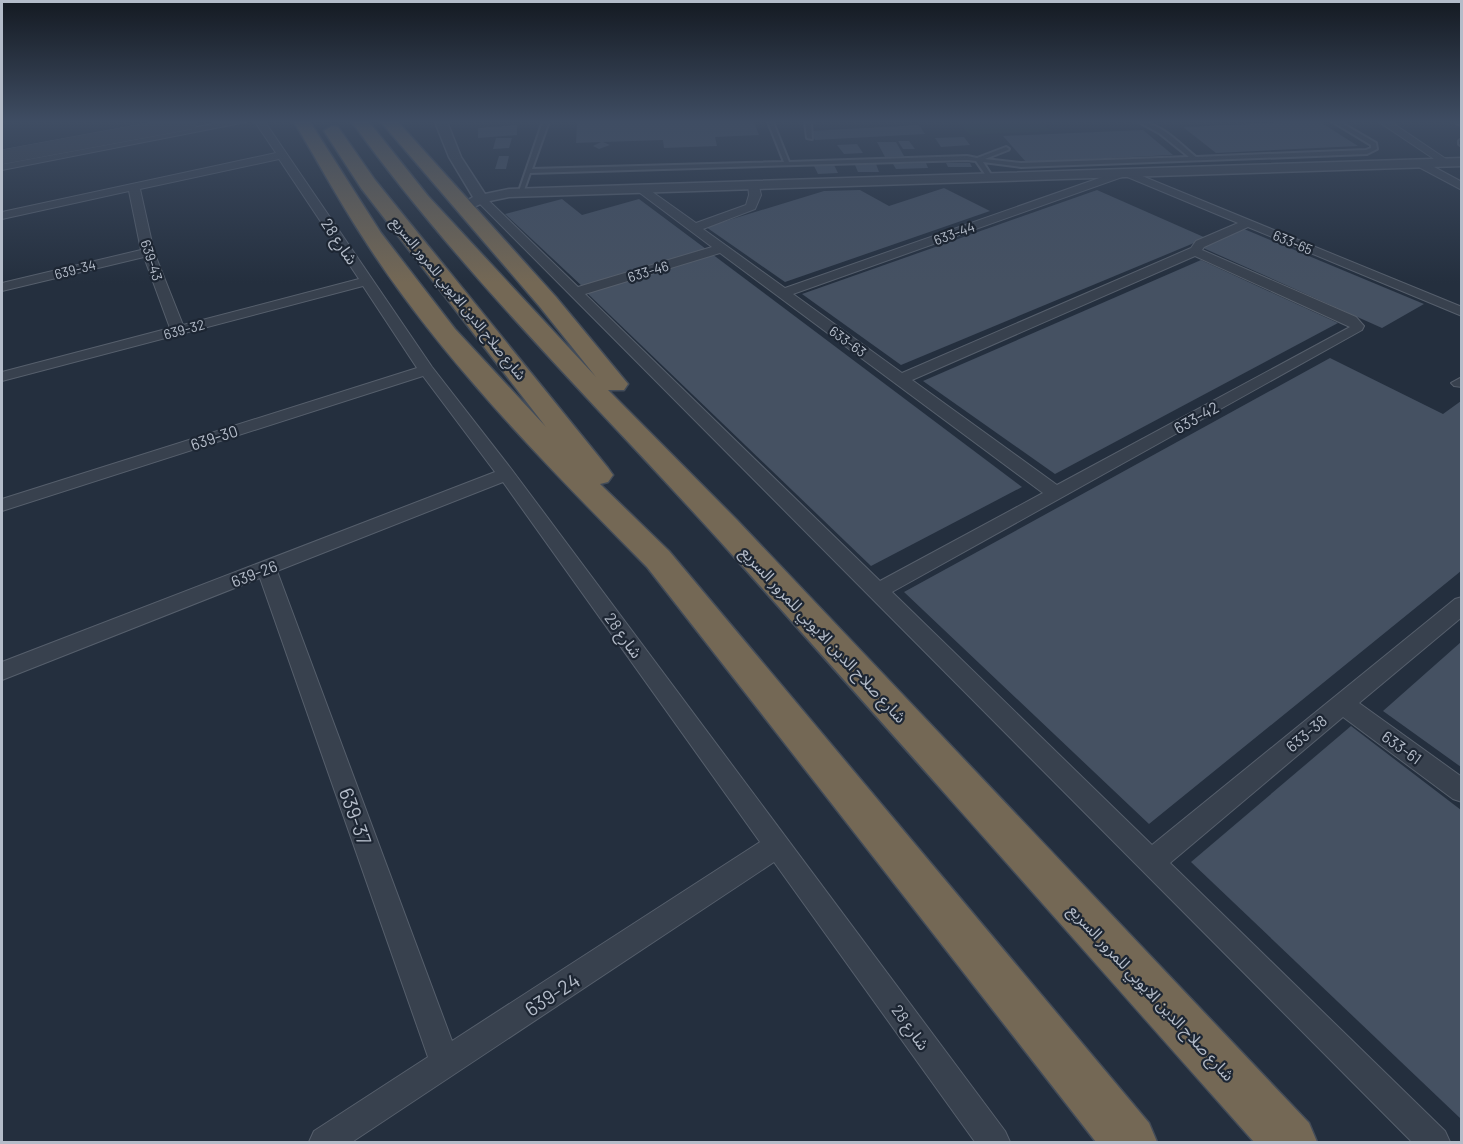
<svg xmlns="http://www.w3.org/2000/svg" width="1463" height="1144" viewBox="0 0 1463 1144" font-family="Barlow,'Noto Sans Arabic',sans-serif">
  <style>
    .green { fill: #263c3f }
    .building { fill: #455162 }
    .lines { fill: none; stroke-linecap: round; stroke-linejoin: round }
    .service-casing { stroke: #565f6c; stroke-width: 4 }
    .minor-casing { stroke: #565f6c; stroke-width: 2 }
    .tertiary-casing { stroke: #565f6c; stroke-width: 3 }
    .motorway-casing { stroke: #434c59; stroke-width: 3 }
    .service { fill: #38414e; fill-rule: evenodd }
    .minor { fill: #38414e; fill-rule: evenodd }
    .tertiary { fill: #38414e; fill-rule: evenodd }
    .motorway { fill: #746855; fill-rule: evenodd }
    .tertiary-bridge-casing { stroke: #565f6c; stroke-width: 15; stroke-linecap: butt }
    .tertiary-bridge { stroke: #38414e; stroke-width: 14 }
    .labels { text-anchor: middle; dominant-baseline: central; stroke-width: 4.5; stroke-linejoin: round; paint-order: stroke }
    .far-street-label { font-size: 14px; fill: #b4bcc9; stroke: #1d2633 }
    .street-label { font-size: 16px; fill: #b4bcc9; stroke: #1d2633 }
    .near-street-label { font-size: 20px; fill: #b4bcc9; stroke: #1d2633 }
  </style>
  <rect width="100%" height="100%" fill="#242f3e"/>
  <path class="green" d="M959,122H1040L1052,131L970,135Z"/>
  <g class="building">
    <path d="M577,122H754L759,135L715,137L717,146L664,148L663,140L603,142L610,145L599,149L593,146L601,142L576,143Z"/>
    <path d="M1292,122H1320L1358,146L1216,153L1183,127Z"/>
    <path d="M517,125V135L478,138V128Z"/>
    <path d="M919,125L925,134L815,140L810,131Z"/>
    <path d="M1143,130L1173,155L1026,162L1003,136Z"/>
    <path d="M964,137L970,145L941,147L935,138Z"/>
    <path d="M496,138H512L509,148L493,149Z"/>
    <path d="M898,141H909L915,149H903Z"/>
    <path d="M877,142H896L904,156L885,157Z"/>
    <path d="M857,144L863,153L844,154L837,145Z"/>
    <path d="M499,156H509L506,169H495Z"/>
    <path d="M926,163L928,168L896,169L893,164Z"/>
    <path d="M946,163H970L972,167H948Z"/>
    <path d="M876,164L879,172H858L855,165Z"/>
    <path d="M834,165L838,173L818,174L814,166Z"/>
    <path d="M944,188L990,211L785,282L706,227L824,191L860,190L889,206Z"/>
    <path d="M1097,190L1206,238L901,365L802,294Z"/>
    <path d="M562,199L582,215L639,199L706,249L583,287L505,214Z"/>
    <path d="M1244,229L1424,304L1382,328L1201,247Z"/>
    <path d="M712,254L1022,487L871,566L587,293Z"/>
    <path d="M1201,260L1338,323L1055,474L923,381Z"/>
    <path d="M1330,358L1443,414L1461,401V571L1149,824L904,592Z"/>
    <path d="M1461,642V767L1383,711Z"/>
    <path d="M1351,726L1461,810V1119L1191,862Z"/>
  </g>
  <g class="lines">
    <defs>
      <g id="service">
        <path d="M545,122L548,124L532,169L784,162L768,122H773L789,162L967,156L977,158L1006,147L1009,149L1008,150L985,159L1021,163L1189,157L1159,133L1139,122C1160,122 1180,144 1196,157L1366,150L1371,148V145L1333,122H1340L1376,143L1377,149L1367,154L1021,167L983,162L992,176L989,178L987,177L976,161L967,160L530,173L523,193L518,194L542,124Z"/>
        <path d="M805,122H811L812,139L807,138Z"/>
        <path d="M1456,122H1462V125L1456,123Z"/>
        <path d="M1462,139V146L1459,144V141Z"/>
      </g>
      <g id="minor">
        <path d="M223,122H246L2,170V164Z"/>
        <path d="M255,122H265L432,367L512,470L1005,1131L1010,1142H975L774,862L352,1142H309L314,1131L428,1057L260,578L2,680V662L495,472L423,376L2,511V499L417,368L363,286L2,381V372L170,328L144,257L2,291V283L141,250L129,191L2,219V212L276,153ZM279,159L359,279L183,325L154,252L140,189ZM503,482L760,842L452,1041L277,571Z"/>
        <path d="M1379,122H1391L1452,163L1443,165Z"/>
        <path d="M1415,161H1423L1462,182V190L1415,165Z"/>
        <path d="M1125,169L1462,307V316L1248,227L1204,247L1202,250L1356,317L1364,326L1362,330L892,592L1152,845L1455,599L1462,597V617L1359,703L1462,777V802L1453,799L1343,717L1170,863L1445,1131L1450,1142H1412L475,199L485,197L578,287L712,247L636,190V186H644L696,223L746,205L749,195L748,184L758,182L761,195L755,209L703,229L785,288ZM1125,176L1238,223L1196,241L1191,248L902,373L793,294ZM720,253L1043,493L880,581L585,294ZM1195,256L1350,327L1057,485L912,380Z"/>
        <path d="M1462,377V387L1454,386L1451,383Z"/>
      </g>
      <path id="tertiary" d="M435,122H447L461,157L485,194L509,189L1462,158V166L509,197L485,202L463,212L456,208L473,197L449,157Z"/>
      <g id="motorway">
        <path d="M294,122H310L381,233L455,329L546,427L361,188L324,131L332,126L338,127L375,180L608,468L613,475L608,482L600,484L669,551L1149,1123L1157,1142H1096L647,567C547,466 438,356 362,236C338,199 317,160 294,122Z"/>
        <path d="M352,122H369L428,196L596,377L540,307L381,122H398L556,297L628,384L624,390H608L737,520L1309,1123L1317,1142H1254C1075,941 898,739 718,539C594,402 460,272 352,122Z"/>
      </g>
    </defs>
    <use href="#service" class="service-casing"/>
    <use href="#minor" class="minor-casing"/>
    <use href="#tertiary" class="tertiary-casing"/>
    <use href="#motorway" class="motorway-casing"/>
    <use href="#service" class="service"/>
    <use href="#minor" class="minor"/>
    <use href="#tertiary" class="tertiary"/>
    <use href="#motorway" class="motorway"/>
    <defs>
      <path id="tertiary-bridge" d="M2,157L191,122"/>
    </defs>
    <use href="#tertiary-bridge" class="tertiary-bridge-casing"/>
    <use href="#tertiary-bridge" class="tertiary-bridge"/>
  </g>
  <linearGradient id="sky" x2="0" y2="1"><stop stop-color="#141a22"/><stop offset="0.43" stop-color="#3f4d63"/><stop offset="1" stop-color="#3f4d63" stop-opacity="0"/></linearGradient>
  <rect width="1463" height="283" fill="url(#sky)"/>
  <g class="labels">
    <g class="far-street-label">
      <text transform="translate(954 233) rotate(-20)">633-44</text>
      <text transform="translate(1293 242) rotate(23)">633-65</text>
      <text transform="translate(152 260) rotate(72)">639-43</text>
      <text transform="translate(75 269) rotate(-14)">639-34</text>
      <text transform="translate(648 271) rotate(-17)">633-46</text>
      <text transform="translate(459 298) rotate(51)">شارع صلاح الدين الايوبي للمرور السريع</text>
      <text transform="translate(184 329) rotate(-15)">639-32</text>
      <text transform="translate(848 341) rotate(36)">633-63</text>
    </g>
    <g class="street-label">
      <text transform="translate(340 241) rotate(56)">شارع 28</text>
      <text transform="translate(1196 417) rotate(-29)">633-42</text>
      <text transform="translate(214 437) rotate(-18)">639-30</text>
      <text transform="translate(254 573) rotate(-21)">639-26</text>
      <text transform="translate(824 634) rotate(47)">شارع صلاح الدين الايوبي للمرور السريع</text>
      <text transform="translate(624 635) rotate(54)">شارع 28</text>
      <text transform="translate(1306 733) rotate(-40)">633-38</text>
      <text transform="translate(1402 747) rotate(36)">633-61</text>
      <text transform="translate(1152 992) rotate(47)">شارع صلاح الدين الايوبي للمرور السريع</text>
      <text transform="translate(911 1027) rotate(54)">شارع 28</text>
    </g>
    <g class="near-street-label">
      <text transform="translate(356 816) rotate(70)">639-37</text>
      <text transform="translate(552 994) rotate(-33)">639-24</text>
    </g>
  </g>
  <rect width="1463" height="1144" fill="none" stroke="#b4bcc9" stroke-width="6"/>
</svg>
